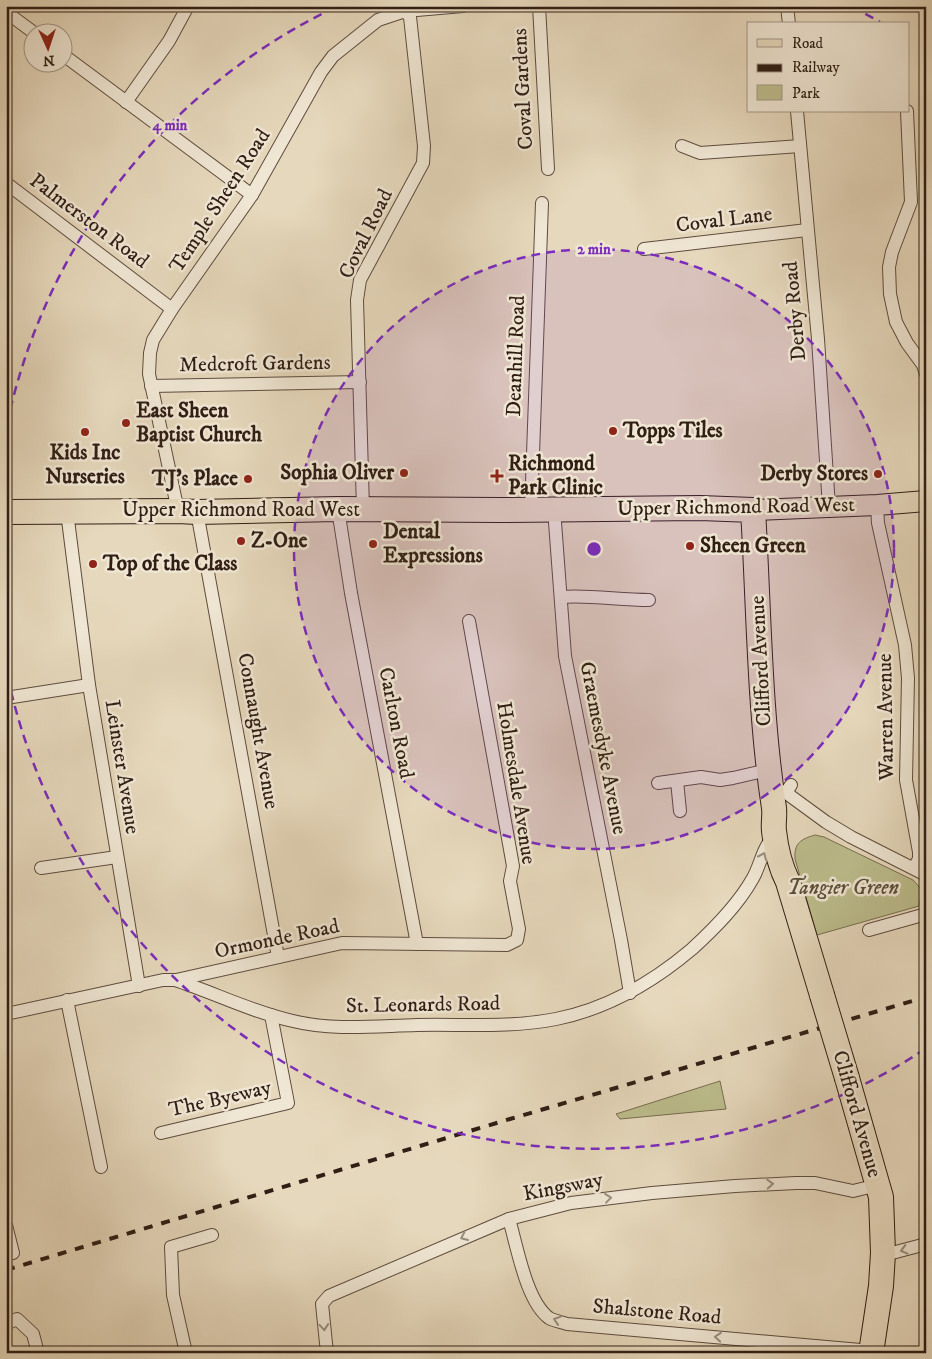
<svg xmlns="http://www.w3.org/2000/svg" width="932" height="1359" viewBox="0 0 932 1359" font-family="'IM FELL DW Pica',serif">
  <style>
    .green { fill: #bcbc8c; stroke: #766d50 }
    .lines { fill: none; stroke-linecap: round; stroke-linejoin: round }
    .street-casing { stroke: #5e4c3f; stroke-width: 14 }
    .primary-casing { stroke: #301e15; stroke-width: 22 }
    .highway-casing { stroke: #301e15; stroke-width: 26 }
    .street { stroke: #efe6d3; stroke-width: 12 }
    .primary { stroke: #e6d8bc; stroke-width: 20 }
    .highway { stroke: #e6d8bc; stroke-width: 24 }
    .rail { stroke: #301e15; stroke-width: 4; stroke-dasharray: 9 9; stroke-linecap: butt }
    .highway-bridge-casing { stroke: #301e15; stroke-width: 26; stroke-linecap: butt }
    .highway-bridge { stroke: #e6d8bc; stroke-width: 24 }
    .oneway { stroke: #998c7e }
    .ring { fill: none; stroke: #7b2cbf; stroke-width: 2.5; stroke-dasharray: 9 6 }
    .poi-dot { fill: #8f2418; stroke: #efe6d3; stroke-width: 2 }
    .labels { text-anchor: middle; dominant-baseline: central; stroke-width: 5; stroke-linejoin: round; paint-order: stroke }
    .street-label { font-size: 21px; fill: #301e15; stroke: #efe6d3 }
    .poi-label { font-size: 21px; font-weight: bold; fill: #301e15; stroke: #efe6d3; text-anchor: start }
    .park-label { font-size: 21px; font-style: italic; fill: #5a4d39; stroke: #efe6d3 }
    .centre { fill: #7b2cbf; stroke: #efe6d3; stroke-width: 2.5 }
    .ring-label { font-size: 15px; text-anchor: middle; font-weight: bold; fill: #7b2cbf; stroke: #efe6d3; stroke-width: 5; stroke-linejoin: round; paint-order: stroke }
  </style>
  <rect width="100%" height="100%" fill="#e6d8bc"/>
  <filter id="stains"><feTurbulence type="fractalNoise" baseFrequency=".004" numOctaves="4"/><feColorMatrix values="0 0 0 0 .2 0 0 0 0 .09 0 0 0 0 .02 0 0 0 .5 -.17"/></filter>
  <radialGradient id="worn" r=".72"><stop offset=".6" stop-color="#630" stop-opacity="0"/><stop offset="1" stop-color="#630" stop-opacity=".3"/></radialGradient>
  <g class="green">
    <path d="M815,835L824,837L913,880L922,890L919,906L817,935L795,859C794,843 801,839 815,835Z"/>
    <path d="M720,1081L726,1109L620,1119L616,1114Z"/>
  </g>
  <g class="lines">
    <defs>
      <g id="street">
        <path d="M539,6L548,169"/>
        <path d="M787,6L789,24"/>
        <path d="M6,12L33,32"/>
        <path d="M62,54L252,195"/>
        <path d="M126,102L169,41L188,6"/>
        <path d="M797,111L818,339L829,507"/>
        <path d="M907,111L911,202L892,252L889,267L890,294L896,322L907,343L923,365L926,374"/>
        <path d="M682,146L700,153L800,146"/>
        <path d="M6,183L172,309"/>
        <path d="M644,249L807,230"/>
        <path d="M151,386L360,382"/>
        <path d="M877,505L878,523L905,645L908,678L906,780L919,852V859L914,868"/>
        <path d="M338,509L351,593L417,944"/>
        <path d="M363,509L357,300L360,280L423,163L424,146L410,17L402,7"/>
        <path d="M554,509L565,656L621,940L630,993"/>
        <path d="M531,510L542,203"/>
        <path d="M178,511L149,374L150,353L153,340L172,309L252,195L321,72L333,56L378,20L405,11L463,6"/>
        <path d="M67,512L89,685L139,986"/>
        <path d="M197,512L278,957"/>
        <path d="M561,597C591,595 619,600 649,600"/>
        <path d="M6,698L89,685"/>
        <path d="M677,781L680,811"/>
        <path d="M658,783L701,777L720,780L733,778L768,770"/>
        <path d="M791,785L788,789L789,795L826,822L851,837L926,875"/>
        <path d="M41,868L117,857"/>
        <path d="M869,930L926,914"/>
        <path d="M176,980L342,943L507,945L517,940L519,929L510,881L513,866L469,621"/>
        <path d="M67,1000L101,1167"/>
        <path d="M6,1014L163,980H175C215,993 252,1012 293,1021C333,1031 376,1026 417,1025C462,1024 511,1028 556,1019C606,1009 653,982 692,949C715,928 738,905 753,878C760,866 763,847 773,838"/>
        <path d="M161,1133L288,1103L271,1015"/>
        <path d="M509,1219C517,1246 526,1301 549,1318C554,1321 562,1322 567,1324L872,1351"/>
        <path d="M6,1225L13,1253"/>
        <path d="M883,1253H892L926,1244"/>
        <path d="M6,1324L17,1319L33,1334L38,1353"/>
        <path d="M186,1353L173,1295L171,1247L212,1235"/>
        <path d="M327,1353L322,1304L329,1296L509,1219L571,1203L652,1193L735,1186L796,1183H815L853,1191L878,1185"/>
      </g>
      <path id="primary" d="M753,510L877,505L926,501"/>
      <g id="highway">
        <path d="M6,512L178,511L197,512L338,509L501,510L700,508L753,510C759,609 759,709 774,808C775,816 773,823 774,831C776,849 780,866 788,882L822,995"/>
        <path d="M847,1078L881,1197L883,1253L881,1286L871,1353"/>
      </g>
    </defs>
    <use href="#street" class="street-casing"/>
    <use href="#primary" class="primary-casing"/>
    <use href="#highway" class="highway-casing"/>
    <use href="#street" class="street"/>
    <use href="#primary" class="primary"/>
    <use href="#highway" class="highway"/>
    <path class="rail" d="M6,1270L510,1119L926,997"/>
    <defs>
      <path id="highway-bridge" d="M822,995L847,1078"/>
    </defs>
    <use href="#highway-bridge" class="highway-bridge-casing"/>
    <use href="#highway-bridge" class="highway-bridge"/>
  </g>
  <defs><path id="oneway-chevron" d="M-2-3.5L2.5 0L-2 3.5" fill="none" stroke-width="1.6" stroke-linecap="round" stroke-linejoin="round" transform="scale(1.25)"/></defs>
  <g class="oneway">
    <use href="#oneway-chevron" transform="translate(763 856) rotate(-66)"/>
    <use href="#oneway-chevron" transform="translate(770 1184) rotate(-3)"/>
    <use href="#oneway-chevron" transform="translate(608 1198) rotate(-7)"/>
    <use href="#oneway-chevron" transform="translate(464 1237) rotate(156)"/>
    <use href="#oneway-chevron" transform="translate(904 1250) rotate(165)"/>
    <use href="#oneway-chevron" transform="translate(557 1320) rotate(-162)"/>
    <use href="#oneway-chevron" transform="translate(324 1327) rotate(85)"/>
    <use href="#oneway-chevron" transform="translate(718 1337) rotate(-175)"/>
  </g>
  <circle cx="594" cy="549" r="300" fill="#7b2cbf" fill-opacity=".12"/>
  <g class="ring">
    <circle cx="594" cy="549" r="300"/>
    <path d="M925 1049A600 600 0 0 1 7 674M7 424A600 600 0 0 1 336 7M852 7A600 600 0 0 1 880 22"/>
  </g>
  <g class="poi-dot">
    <circle cx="126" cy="423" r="5"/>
    <circle cx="613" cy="431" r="5"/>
    <circle cx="85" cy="432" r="5"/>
    <circle cx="404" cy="473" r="5"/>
    <circle cx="878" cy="474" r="5"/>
    <path d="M494.5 468.5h5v5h5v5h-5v5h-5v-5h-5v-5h5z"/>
    <circle cx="248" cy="479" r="5"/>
    <circle cx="241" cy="541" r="5"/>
    <circle cx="373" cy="544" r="5"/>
    <circle cx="690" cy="546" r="5"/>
    <circle cx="93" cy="564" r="5"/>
  </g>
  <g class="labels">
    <g class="street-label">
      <text transform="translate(523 89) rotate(-93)">Coval Gardens</text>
      <text transform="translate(220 201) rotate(-57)">Temple Sheen Road</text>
      <text transform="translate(724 220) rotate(-7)">Coval Lane</text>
      <text transform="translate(89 221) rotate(37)">Palmerston Road</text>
      <text transform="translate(366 234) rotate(-64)">Coval Road</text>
      <text transform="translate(795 311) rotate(-95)">Derby Road</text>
      <text transform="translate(516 356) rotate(-88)">Deanhill Road</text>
      <text transform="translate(255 364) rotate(-1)">Medcroft Gardens</text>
      <text transform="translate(736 507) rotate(-1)">Upper Richmond Road West</text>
      <text x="241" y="510">Upper Richmond Road West</text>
      <text transform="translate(761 661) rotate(-93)">Clifford Avenue</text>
      <text transform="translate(886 717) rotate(-91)">Warren Avenue</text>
      <text transform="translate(396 723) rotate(79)">Carlton Road</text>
      <text transform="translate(258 731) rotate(80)">Connaught Avenue</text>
      <text transform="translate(603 748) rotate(79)">Graemesdyke Avenue</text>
      <text transform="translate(122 767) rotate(81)">Leinster Avenue</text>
      <text transform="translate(516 783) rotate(81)">Holmesdale Avenue</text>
      <text transform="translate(277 939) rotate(-12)">Ormonde Road</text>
      <text transform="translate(423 1005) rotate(-1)">St. Leonards Road</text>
      <text transform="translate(220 1099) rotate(-13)">The Byeway</text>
      <text transform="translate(857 1114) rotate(74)">Clifford Avenue</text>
      <text transform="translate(563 1187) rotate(-11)">Kingsway</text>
      <text transform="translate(657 1312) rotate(5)">Shalstone Road</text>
    </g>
    <g class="poi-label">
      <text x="136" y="411">East Sheen<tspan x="136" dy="24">Baptist Church</tspan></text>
      <text x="623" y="431">Topps Tiles</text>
      <text x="85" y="453" text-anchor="middle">Kids Inc<tspan x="85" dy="24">Nurseries</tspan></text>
      <text x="508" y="464">Richmond<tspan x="508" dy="24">Park Clinic</tspan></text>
      <text x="394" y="473" text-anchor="end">Sophia Oliver</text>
      <text x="868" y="474" text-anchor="end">Derby Stores</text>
      <text x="238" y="479" text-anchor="end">TJ’s Place</text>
      <text x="383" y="532">Dental<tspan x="383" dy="24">Expressions</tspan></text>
      <text x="251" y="541">Z-One</text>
      <text x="700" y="546">Sheen Green</text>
      <text x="103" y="564">Top of the Class</text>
    </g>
    <g class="park-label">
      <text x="843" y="888">Tangier Green</text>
    </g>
  </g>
  <circle cx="594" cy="549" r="8" class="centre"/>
  <g class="ring-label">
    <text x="170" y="130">4 min</text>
    <text x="594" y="254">2 min</text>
  </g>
  <rect width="932" height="1359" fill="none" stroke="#e6d8bc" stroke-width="25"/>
  <rect x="8" y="8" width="917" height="1344" fill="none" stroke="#301e15" stroke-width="2.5"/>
  <rect x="12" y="12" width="907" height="1334" fill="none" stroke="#301e15"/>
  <rect x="747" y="22" width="162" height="90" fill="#efe6d3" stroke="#a39687"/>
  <rect x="757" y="39" width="25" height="8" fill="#e6d8bc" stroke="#a39687"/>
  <text x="792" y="48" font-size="15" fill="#301e15">Road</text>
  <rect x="757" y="64" width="25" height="8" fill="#301e15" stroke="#a39687"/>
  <text x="792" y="72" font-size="15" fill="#301e15">Railway</text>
  <rect x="757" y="85" width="25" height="15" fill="#bcbc8c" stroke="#a39687"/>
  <text x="792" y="98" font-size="15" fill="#301e15">Park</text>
  <g transform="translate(48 48) rotate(177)"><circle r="24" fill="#efe6d3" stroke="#a39687"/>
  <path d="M0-4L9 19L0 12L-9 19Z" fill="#8f2418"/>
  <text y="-8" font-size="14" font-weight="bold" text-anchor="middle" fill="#301e15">N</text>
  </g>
  <rect width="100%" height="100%" filter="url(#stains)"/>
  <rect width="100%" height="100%" fill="url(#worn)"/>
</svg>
